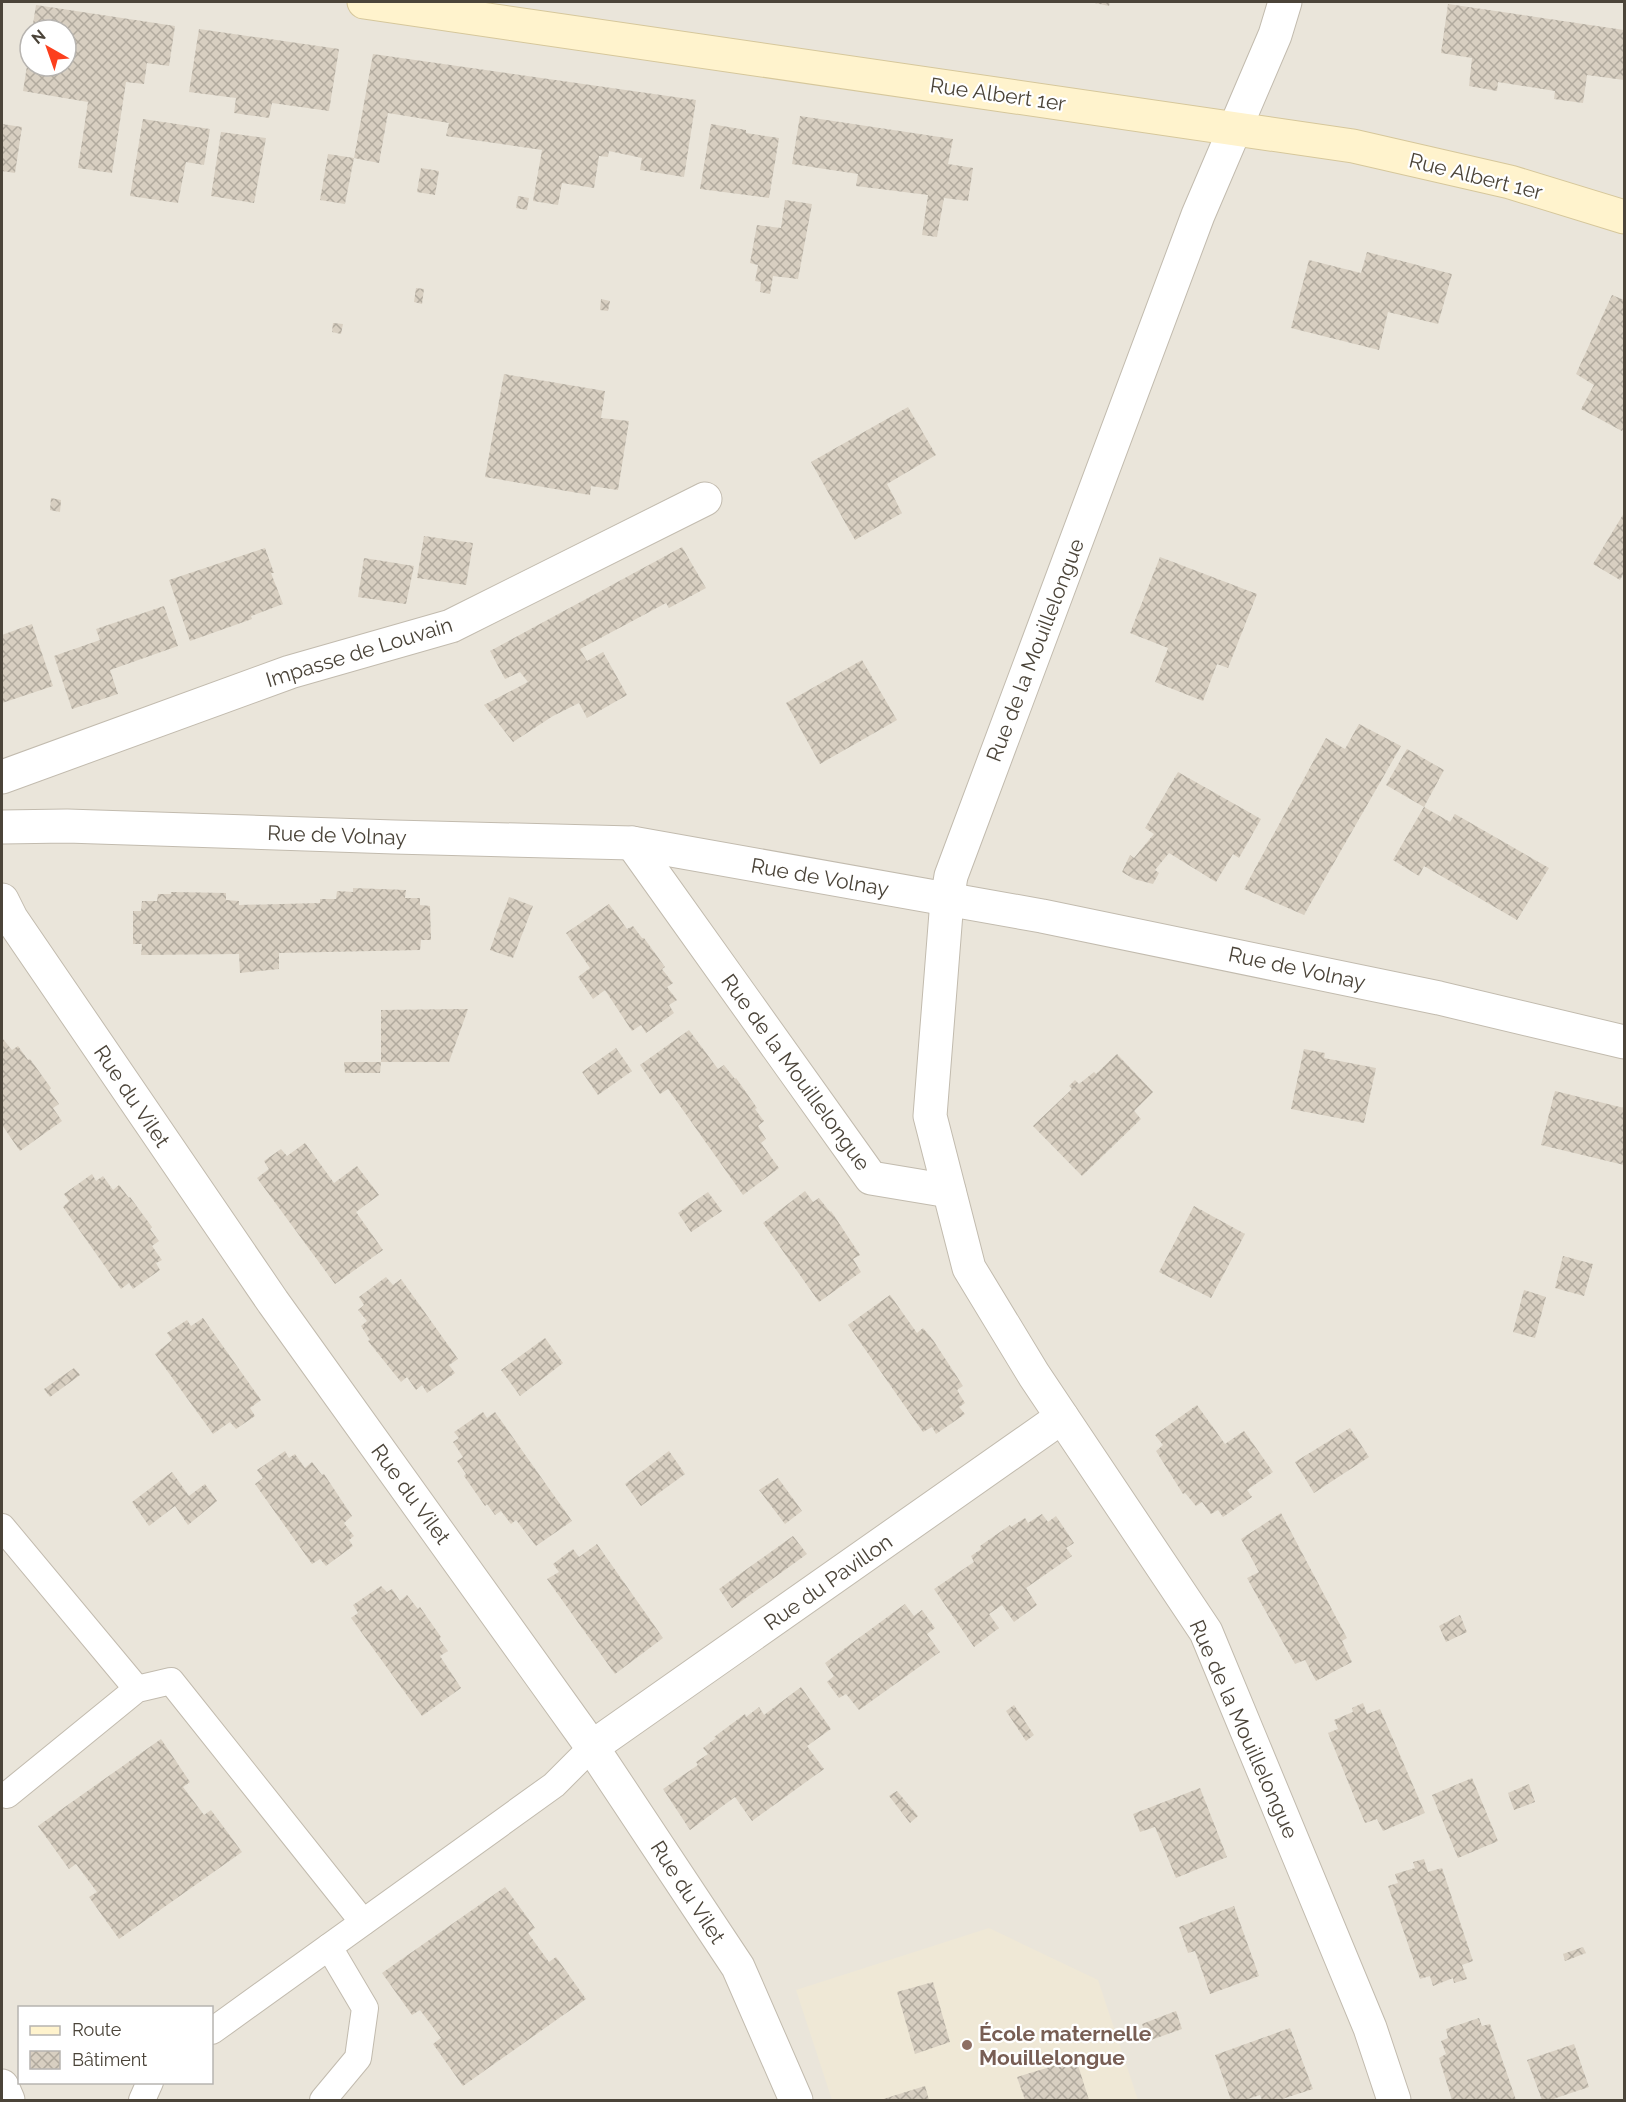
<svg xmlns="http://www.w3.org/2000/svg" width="1626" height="2102" viewBox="0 0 1626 2102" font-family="Raleway,sans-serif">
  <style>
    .residential { fill: #eae5da; fill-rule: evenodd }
    .education { fill: #efe8d6 }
    .building { fill: url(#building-cross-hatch) }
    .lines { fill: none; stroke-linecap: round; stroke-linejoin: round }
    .lane-casing { stroke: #c2bbae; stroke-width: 28 }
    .street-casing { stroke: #c2bbae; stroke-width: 35 }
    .secondary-casing { stroke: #d6c79b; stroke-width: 35 }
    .lane { stroke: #fff; stroke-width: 26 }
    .street { stroke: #fff; stroke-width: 33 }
    .secondary { stroke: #fff3cd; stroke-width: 33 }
    .education-dot { fill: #8d6e63; stroke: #fff; stroke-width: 2 }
    .labels { text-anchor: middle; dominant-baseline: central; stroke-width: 4.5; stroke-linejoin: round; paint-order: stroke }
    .street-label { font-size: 21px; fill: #4b4439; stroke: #fff }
    .education-label { font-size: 21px; font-weight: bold; fill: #785e54; stroke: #fff; text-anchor: start }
  </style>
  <defs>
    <pattern id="building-cross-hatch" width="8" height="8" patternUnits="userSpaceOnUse" patternTransform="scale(1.5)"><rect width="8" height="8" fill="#d8cfc1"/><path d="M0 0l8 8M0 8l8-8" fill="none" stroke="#b1aa9e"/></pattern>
  </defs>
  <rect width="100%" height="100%" fill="#f6f3ec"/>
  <path class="residential" d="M2,2H1624V2100H2ZM30,30H66V66H30ZM20,2008H212V2082H20Z"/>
  <path class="education" d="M989,1928L1098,1980L1138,2100H832L796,1990Z"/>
  <g class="building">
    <path d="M1090,2H1110L1109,6Z"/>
    <path d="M1448,4L1624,30V80L1587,75L1583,103L1554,99L1555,91L1498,82L1497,91L1469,86L1472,58L1441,53Z"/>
    <path d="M36,5L175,26L169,66L147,63L144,84L126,82L112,173L78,168L88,102L23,91L29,53L30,66H66V30H32Z"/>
    <path d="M199,29L339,49L329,111L272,103L269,118L234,113L236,98L189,92Z"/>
    <path d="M373,54L696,100L684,177L640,170L642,158L609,151L608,157L599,156L594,188L562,183L558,205L533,201L542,150L446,136L449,123L388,113L379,163L354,158Z"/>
    <path d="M800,116L953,139L948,164L973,168L968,201L944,198L937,237L922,235L928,195L856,186L858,174L792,164Z"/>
    <path d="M143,119L210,129L204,165L186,162L178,203L130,196Z"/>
    <path d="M2,124L22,127L15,173L2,171Z"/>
    <path d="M711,124L746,130V133L779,138L769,198L700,189Z"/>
    <path d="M221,132L266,138L254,203L211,196Z"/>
    <path d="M328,154L354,158L345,204L320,200Z"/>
    <path d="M421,168L439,171L435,195L417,192Z"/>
    <path d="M518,196L529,198L527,210L516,208Z"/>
    <path d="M785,200L812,204L798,279L773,276L770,294L760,292L761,282L755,281L758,265L750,263L757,225L781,228Z"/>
    <path d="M1367,252L1452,274L1438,324L1388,312L1379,350L1291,328L1309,260L1361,273Z"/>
    <path d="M416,288L424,289L422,304L414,302Z"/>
    <path d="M1612,295L1624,300V427L1622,431L1581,409L1594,385L1576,374Z"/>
    <path d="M601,299L610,301L608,311L600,310Z"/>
    <path d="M333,323L343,324L341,334L332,332Z"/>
    <path d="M504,374L605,391L601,418L629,421L618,490L591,486L590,495L485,477Z"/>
    <path d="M908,407L936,455L887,484L902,513L855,540L811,462Z"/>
    <path d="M51,498L61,500L60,512L50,510Z"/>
    <path d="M1624,513V573L1620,580L1593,564Z"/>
    <path d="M424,536L473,543L466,585L417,578Z"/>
    <path d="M682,547L706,588L669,608L666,603L580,649L587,661L603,652L627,695L587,718L579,703L553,716L513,742L484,705L528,682L520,672L505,679L490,651Z"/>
    <path d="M265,548L274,573H271L283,604L251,616L252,619L190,641L169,580Z"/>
    <path d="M1160,557L1257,594L1228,668L1217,664L1203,701L1155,682L1168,648L1130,633Z"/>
    <path d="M364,558L414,566L406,604L358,597Z"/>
    <path d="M164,606L178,646L110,670L118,694L72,709L54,656L100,640L96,629Z"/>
    <path d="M32,624L53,686L2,703V635Z"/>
    <path d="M862,660L897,720L820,764L786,703Z"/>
    <path d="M1359,724L1401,746L1304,915L1244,889L1326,738L1345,749Z"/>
    <path d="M1407,749L1444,770L1424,807L1386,785Z"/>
    <path d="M1178,772L1261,819L1239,858L1233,854L1216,882L1169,853L1155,870L1159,873L1153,884L1134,879L1122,872L1130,855L1134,858L1154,834L1145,828Z"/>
    <path d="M1424,807L1450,822L1455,814L1549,868L1517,920L1424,866L1419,876L1393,860Z"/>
    <path d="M353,888L406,890L405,898H420V905L430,906L431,940H421L420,950L279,953V969L240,973L239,954L141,955L142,944H133V911H141L142,901H157L158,894H171V892L226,893V900L239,901V905L320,903V899H336L337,891L353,892Z"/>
    <path d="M509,897L533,906L513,958L490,950Z"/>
    <path d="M609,904L627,929L633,926L642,938H644L665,967L662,969L673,983L667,987L677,1000L669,1005L674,1013L646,1033L641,1025L632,1031L605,990L593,999L578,977L590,968L566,933Z"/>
    <path d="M468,1009L449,1062H381V1010Z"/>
    <path d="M689,1030L718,1069L724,1065L735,1079L736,1078L757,1108L755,1109L764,1121L758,1126L766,1139L761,1143L779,1168L743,1195L668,1089L660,1094L640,1065Z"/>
    <path d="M3,1039L12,1050L18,1046L28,1060L30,1059L51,1088L49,1090L59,1104L53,1108L62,1121L20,1151L2,1125V1040Z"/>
    <path d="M616,1048L632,1071L598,1095L582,1072Z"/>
    <path d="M1304,1049L1325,1053L1324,1058L1376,1068L1364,1123L1291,1109Z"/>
    <path d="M1117,1054L1153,1092L1134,1111L1141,1119L1082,1176L1033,1126L1072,1089L1069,1086L1075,1080L1079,1084L1094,1072L1096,1074Z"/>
    <path d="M344,1062H381L380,1073H345Z"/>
    <path d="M1555,1091L1624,1108V1165L1541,1145Z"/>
    <path d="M305,1143L334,1183L357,1166L379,1195L356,1212L383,1250L335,1284L257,1178L269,1169L264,1161L281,1149L287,1156Z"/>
    <path d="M92,1174L96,1181L103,1176L113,1190L119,1185L129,1198L130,1197L152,1227L150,1229L159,1241L152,1246L162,1260L156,1263L160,1270L133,1289L129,1283L121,1289L63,1207L69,1201L64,1194Z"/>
    <path d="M805,1191L813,1202L819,1198L830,1212L831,1211L860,1255L853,1259L861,1272L819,1302L763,1223Z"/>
    <path d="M708,1192L722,1211L691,1232L678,1213Z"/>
    <path d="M1194,1206L1245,1234L1211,1298L1159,1272Z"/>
    <path d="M1563,1256L1593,1264L1584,1296L1555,1288Z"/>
    <path d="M386,1277L393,1285L401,1279L458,1359L449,1365L455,1373L427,1393L422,1385L416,1390L407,1377L401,1382L368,1341L370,1340L361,1326L367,1321L358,1310L364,1305L359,1297Z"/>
    <path d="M1524,1290L1546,1297L1535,1338L1513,1332Z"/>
    <path d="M890,1295L917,1333L923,1328L933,1340L963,1386L957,1390L965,1403L959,1407L965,1414L936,1434L932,1427L923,1432L848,1325Z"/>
    <path d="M203,1318L261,1400L250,1408L255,1416L236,1429L230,1422L213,1434L155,1354L172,1340L167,1333L187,1320L191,1326Z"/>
    <path d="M545,1338L563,1363L520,1396L501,1370Z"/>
    <path d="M74,1368L80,1375L50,1397L44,1389Z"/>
    <path d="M1197,1405L1225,1444L1244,1431L1273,1472L1247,1490L1252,1497L1223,1517L1218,1510L1211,1514L1202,1502L1196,1506L1185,1493L1183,1494L1156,1451L1163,1445L1155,1435Z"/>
    <path d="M483,1412L487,1418L495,1412L572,1521L536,1546L516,1520L511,1524L501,1511L495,1515L487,1504L485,1506L464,1476L466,1474L457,1461L463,1457L453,1442L459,1438L454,1432Z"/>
    <path d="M1350,1428L1369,1457L1314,1493L1295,1462Z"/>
    <path d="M285,1451L289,1458L295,1454L305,1468L312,1462L322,1475L324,1474L352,1516L344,1523L354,1536L349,1540L353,1546L326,1566L320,1559L312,1564L255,1484L263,1478L257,1470Z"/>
    <path d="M669,1451L685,1474L641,1506L625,1484Z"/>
    <path d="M172,1472L189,1496L205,1484L217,1501L188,1525L175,1506L149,1526L132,1502Z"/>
    <path d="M778,1478L802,1511L785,1524L759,1490Z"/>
    <path d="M1281,1513L1347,1638L1342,1641L1352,1662L1316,1681L1305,1660L1295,1664L1247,1578L1259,1572L1241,1539Z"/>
    <path d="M1042,1514L1048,1522L1056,1516L1074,1543L1066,1548L1072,1556L1026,1588L1037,1605L1014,1622L1002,1605L989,1614L999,1628L974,1647L934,1589L974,1562L971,1556L981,1549L980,1546L1010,1525L1011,1527L1025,1518L1028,1523Z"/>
    <path d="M793,1536L807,1554L732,1608L719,1589Z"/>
    <path d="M597,1544L663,1638L615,1674L547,1579L559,1572L553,1564L573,1549L579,1557Z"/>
    <path d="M381,1586L387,1592L392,1589L400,1601L407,1595L418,1609L420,1607L441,1637L439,1639L448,1651L440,1656L461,1688L422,1716L351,1618L358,1613L353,1605Z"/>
    <path d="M905,1604L914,1616L922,1610L935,1628L927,1634L940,1652L859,1710L846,1694L839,1698L827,1682L834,1676L825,1663Z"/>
    <path d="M1460,1615L1467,1632L1446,1642L1439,1626Z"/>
    <path d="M801,1687L831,1729L807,1746L824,1769L752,1821L735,1797L690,1830L663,1789L698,1765L696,1762L708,1754L703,1748L716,1738L714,1737L745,1714L746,1717L759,1707L764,1715Z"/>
    <path d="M1363,1703L1367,1714L1380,1709L1425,1813L1383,1831L1377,1819L1365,1823L1328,1733L1338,1729L1334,1720L1353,1712L1352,1708Z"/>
    <path d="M1014,1705L1034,1735L1026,1741L1006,1711Z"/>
    <path d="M161,1739L190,1782L183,1787L204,1815L211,1810L242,1852L119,1939L89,1897L97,1892L76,1864L69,1869L38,1826Z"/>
    <path d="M1472,1778L1498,1841L1458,1858L1432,1795Z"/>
    <path d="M1529,1784L1535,1802L1514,1810L1508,1793Z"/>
    <path d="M1200,1788L1227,1857L1176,1878L1155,1827L1140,1832L1133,1814Z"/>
    <path d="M897,1791L918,1816L910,1823L889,1796Z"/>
    <path d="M1424,1859L1428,1872L1442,1868L1473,1961L1462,1965L1467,1979L1454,1983L1453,1978L1433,1986L1430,1976L1420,1979L1388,1886L1398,1883L1395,1874L1415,1868L1413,1862Z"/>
    <path d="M505,1887L535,1928L528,1933L549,1962L556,1957L586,1999L463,2086L433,2044L441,2038L420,2010L412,2015L382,1973Z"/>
    <path d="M1234,1906L1259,1976L1210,1994L1195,1951L1188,1953L1179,1927Z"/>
    <path d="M1583,1947L1586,1953L1565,1961L1563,1954Z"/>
    <path d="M933,1982L950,2042L915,2054L897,1992Z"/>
    <path d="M1176,2011L1182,2029L1148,2041L1142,2024Z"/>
    <path d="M1479,2018L1482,2026L1490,2024L1516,2100H1452L1439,2058L1446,2054L1441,2041L1448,2038L1446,2029Z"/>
    <path d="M1290,2028L1313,2089L1279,2100H1262L1260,2095L1245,2100H1231L1215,2055Z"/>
    <path d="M1574,2044L1589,2087L1550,2100H1542L1527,2060Z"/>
    <path d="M1076,2059L1089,2100H1025L1017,2077Z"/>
    <path d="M925,2086L929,2100H880Z"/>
  </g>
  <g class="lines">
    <defs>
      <g id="lane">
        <path d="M2,1527L137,1689"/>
        <path d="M7,1795L137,1689L171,1681L363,1922"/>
        <path d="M212,2031L554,1785L592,1747"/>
        <path d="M142,2100L150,2082"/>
        <path d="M323,2100L358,2058L365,2008L329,1947"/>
      </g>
      <g id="street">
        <path d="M1285,2L1275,35L1198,215L951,876L947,900L930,1116L969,1268L1034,1375L1206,1632L1370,2028L1394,2100"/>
        <path d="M2,777L290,672L451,626L705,499"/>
        <path d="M2,827L67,826L394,837L632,843L1042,916L1439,998L1624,1042"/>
        <path d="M632,843L871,1178L949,1191"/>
        <path d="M2,900L11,918L273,1302L592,1747L738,1967L796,2100"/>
        <path d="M592,1747L1062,1417"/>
        <path d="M2,2086L8,2100"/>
      </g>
      <path id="secondary" d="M364,2L1353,146L1510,182L1624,217"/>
    </defs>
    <use href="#lane" class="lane-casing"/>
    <use href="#street" class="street-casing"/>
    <use href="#secondary" class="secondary-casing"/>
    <use href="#lane" class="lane"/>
    <use href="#street" class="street"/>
    <use href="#secondary" class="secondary"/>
  </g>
  <circle class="education-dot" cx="967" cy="2045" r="6"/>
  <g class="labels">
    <g class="street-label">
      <text transform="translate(998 94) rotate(8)">Rue Albert 1er</text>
      <text transform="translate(1476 176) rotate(14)">Rue Albert 1er</text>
      <text transform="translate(1035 650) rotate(-69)">Rue de la Mouillelongue</text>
      <text transform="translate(359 652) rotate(-17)">Impasse de Louvain</text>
      <text transform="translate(337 835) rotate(2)">Rue de Volnay</text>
      <text transform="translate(820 877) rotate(10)">Rue de Volnay</text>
      <text transform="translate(1297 968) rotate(12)">Rue de Volnay</text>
      <text transform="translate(796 1072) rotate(54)">Rue de la Mouillelongue</text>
      <text transform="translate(132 1096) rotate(56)">Rue du Vilet</text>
      <text transform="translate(411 1494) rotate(54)">Rue du Vilet</text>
      <text transform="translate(828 1582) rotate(-35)">Rue du Pavillon</text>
      <text transform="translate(1244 1729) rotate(66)">Rue de la Mouillelongue</text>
      <text transform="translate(688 1892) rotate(57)">Rue du Vilet</text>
    </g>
    <g class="education-label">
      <text x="979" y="2033">École maternelle<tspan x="979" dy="24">Mouillelongue</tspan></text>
    </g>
  </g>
  <rect width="1626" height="2102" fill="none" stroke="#4b4439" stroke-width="6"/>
  <rect x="18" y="2006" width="195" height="78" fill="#ffffff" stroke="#b7b4b0" stroke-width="1.5"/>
  <rect x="30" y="2026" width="30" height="9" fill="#fff3cd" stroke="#b7b4b0" stroke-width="1.5"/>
  <text x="72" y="2036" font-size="18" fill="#4b4439">Route</text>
  <rect x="30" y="2051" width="30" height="18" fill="url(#building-cross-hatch)" stroke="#b7b4b0" stroke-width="1.5"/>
  <text x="72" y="2066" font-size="18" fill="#4b4439">Bâtiment</text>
  <g transform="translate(48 48) rotate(320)"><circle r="28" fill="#ffffff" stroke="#b7b4b0" stroke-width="1.5"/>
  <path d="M0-4.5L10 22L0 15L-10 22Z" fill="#fc3f1d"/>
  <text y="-9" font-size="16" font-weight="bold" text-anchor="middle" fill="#4b4439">N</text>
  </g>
</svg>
